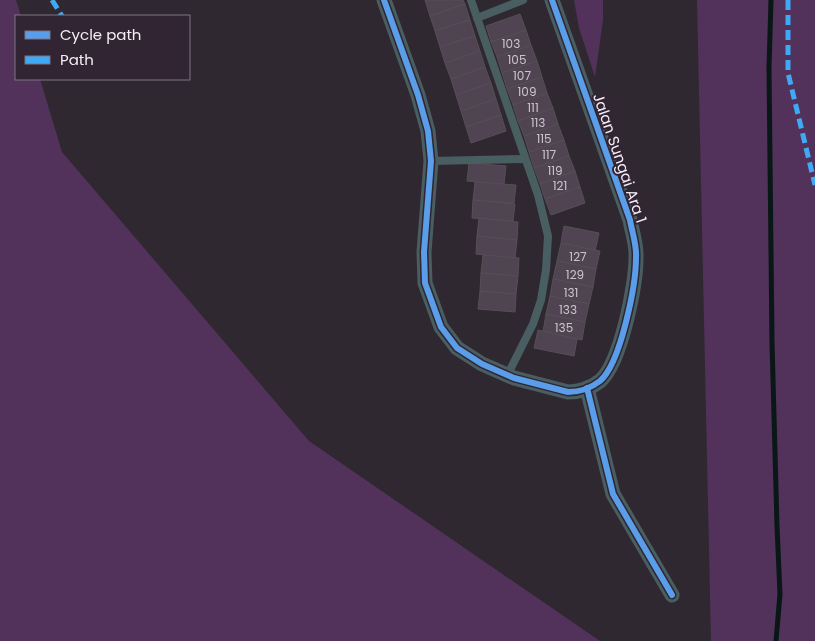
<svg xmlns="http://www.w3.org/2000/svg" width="815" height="641" viewBox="0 0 815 641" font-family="Poppins,sans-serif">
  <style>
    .green { fill: #52325a }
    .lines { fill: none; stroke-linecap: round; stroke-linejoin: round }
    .stream { stroke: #091717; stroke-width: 5 }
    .building { fill: #504452; stroke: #554f56 }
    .service { stroke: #485e60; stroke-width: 8 }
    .minor { stroke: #485e60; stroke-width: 15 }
    .quiet { stroke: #3fa9f5; stroke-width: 5; stroke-dasharray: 10 5; stroke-linecap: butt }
    .cycleway-casing { stroke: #312533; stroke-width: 9 }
    .cycleway { stroke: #5a9eea; stroke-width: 6 }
    .labels { text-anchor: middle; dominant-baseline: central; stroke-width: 4; stroke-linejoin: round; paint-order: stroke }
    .number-label { font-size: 12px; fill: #ccc3cd }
    .street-label { font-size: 15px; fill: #f5edf6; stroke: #312533 }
  </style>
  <rect width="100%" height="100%" fill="#2f2830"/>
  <g class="green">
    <path d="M0,0H16L21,16H16V79H40L62,152L309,441L600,641H0Z"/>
    <path d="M574,0H603V20L595,77L579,28Z"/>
    <path d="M697,0H815V641H711Z"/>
  </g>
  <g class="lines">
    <path class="stream" d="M771,0L769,68L772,342L777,526L780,594L776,641"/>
  </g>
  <g class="building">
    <path d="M425,0H463L465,4L430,16Z"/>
    <path d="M465,4L470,20L435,31L430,16Z"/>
    <path d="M520,14L526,30L491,42L486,26Z"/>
    <path d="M470,20L475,36L440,47L435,31Z"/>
    <path d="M526,30L531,45L497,57L491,42Z"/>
    <path d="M475,36L480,51L445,63L440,47Z"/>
    <path d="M531,45L537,61L502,73L497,57Z"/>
    <path d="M480,51L485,67L451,79L445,63Z"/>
    <path d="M537,61L542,77L507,89L502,73Z"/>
    <path d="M485,67L491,83L456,95L451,79Z"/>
    <path d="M542,77L547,93L513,105L507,89Z"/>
    <path d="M491,83L496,99L461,111L456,95Z"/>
    <path d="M547,93L553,108L518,121L513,105Z"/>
    <path d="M496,99L501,115L466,127L461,111Z"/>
    <path d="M553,108L558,124L524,136L518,121Z"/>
    <path d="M501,115L506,131L471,143L466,127Z"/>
    <path d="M558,124L564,140L529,152L524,136Z"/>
    <path d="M564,140L569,156L534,168L529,152Z"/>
    <path d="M569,156L575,171L540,184L534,168Z"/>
    <path d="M469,163L506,166L504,184L467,181Z"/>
    <path d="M575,171L580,187L545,199L540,184Z"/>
    <path d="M475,182L516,185L514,203L473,200Z"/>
    <path d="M580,187L585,203L551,215L545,199Z"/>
    <path d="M473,200L515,204L513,221L472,218Z"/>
    <path d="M479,218L518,222L517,240L477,236Z"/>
    <path d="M564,226L599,233L595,251L561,243Z"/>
    <path d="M477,236L517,240L515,258L476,254Z"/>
    <path d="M561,243L600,251L596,269L557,261Z"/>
    <path d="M483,255L519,258L518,276L481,273Z"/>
    <path d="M557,261L596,269L593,287L553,279Z"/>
    <path d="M481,273L518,276L516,294L480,291Z"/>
    <path d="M553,279L593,287L589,304L550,296Z"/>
    <path d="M480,291L516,294L515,312L478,309Z"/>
    <path d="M550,296L589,304L585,322L546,314Z"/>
    <path d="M546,314L585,322L582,340L543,332Z"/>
    <path d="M538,330L577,339L574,356L534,348Z"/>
  </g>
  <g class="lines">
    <g class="service">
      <path d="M471,0L538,195L548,236L546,270L541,300L533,324L507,376"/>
      <path d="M477,18L523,0"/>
      <path d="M431,161L525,159"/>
    </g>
    <g class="minor">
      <path d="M384,0L418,95L428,131L431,161L424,252L425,283L441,327L457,348L482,364L514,378L568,392C579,392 591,388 600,381C621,363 636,284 636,258C637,245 632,232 630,220L552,0"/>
      <path d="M587,388L613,494L672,595"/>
    </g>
    <g class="quiet">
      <path d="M52,0L62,16"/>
      <path d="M788,0V73L815,185"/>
    </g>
    <defs>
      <g id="cycleway">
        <path d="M384,0L418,95L428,131L431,161L424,252L425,283L441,327L457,348L482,364L514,378L568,392C579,392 591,388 600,381C621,363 636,284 636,258C637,245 632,232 630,220L552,0"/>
        <path d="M587,388L613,494L672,595"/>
      </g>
    </defs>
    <use href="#cycleway" class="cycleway-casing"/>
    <use href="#cycleway" class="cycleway"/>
  </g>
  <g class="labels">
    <g class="number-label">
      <text x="511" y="43">103</text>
      <text x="517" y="59">105</text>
      <text x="522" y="75">107</text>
      <text x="527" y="91">109</text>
      <text x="533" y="107">111</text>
      <text x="538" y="122">113</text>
      <text x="544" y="138">115</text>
      <text x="549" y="154">117</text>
      <text x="555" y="170">119</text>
      <text x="560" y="185">121</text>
      <text x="578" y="256">127</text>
      <text x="575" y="274">129</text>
      <text x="571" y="292">131</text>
      <text x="568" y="309">133</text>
      <text x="564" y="327">135</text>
    </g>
    <g class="street-label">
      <text transform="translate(620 158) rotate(71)">Jalan Sungai Ara 1</text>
    </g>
  </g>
  <rect x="15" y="15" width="175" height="65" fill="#312533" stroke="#7f7581"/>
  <rect x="25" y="31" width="25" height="8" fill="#5a9eea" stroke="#7f7581"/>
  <text x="60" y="40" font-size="15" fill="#f5edf6">Cycle path</text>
  <rect x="25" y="56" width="25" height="8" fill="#3fa9f5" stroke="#7f7581"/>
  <text x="60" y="65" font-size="15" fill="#f5edf6">Path</text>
</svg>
